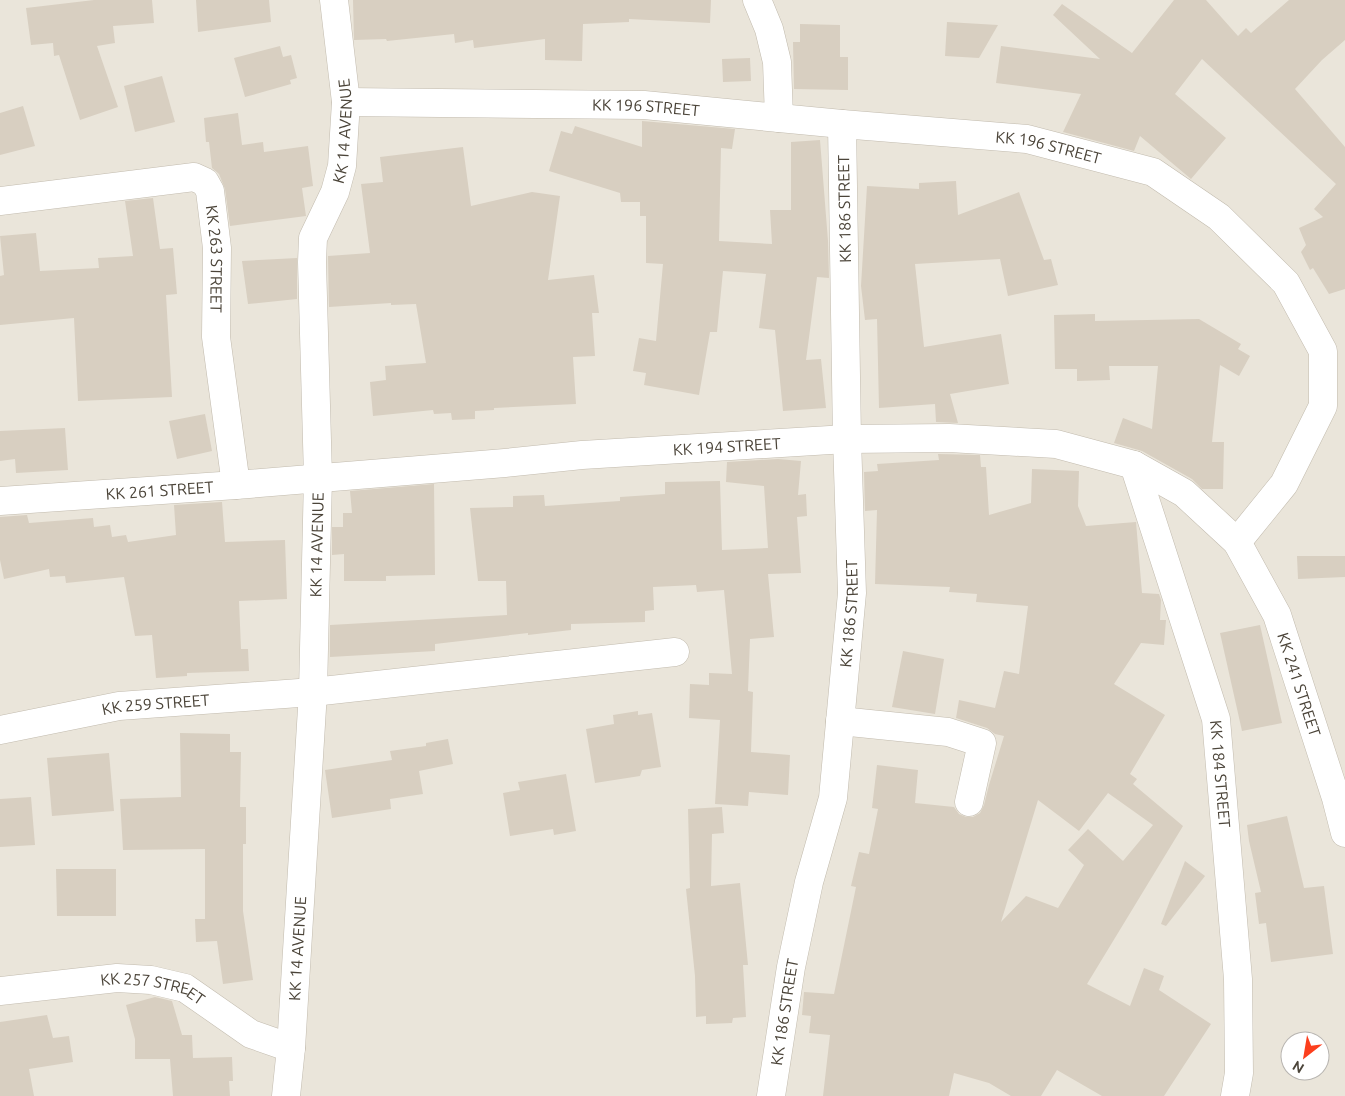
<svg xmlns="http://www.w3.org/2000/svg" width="1345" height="1096" viewBox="0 0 1345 1096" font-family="Ubuntu,sans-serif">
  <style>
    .residential { fill: #eae5da; fill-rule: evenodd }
    .building { fill: #d8cfc1; fill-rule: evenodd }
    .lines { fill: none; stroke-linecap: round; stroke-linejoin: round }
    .minor-casing { stroke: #c2bbae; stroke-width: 29 }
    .minor { stroke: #fff; stroke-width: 28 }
    .labels { text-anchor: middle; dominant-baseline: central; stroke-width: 4.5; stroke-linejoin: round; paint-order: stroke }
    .street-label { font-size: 16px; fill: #4b4439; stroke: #fff }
  </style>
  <rect width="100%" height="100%" fill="#f6f3ec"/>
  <path class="residential" d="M0,0H1345V1096H0ZM1290,1041H1320V1071H1290Z"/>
  <g class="building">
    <path d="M94,0H152L154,23L113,26L115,43L97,46L118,107L80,120L59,55L54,56L53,43L31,45L26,8Z"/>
    <path d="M196,0H269L271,22L198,32Z"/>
    <path d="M353,0H711L710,23L629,19V22L583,24L582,61L545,60V39L474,48L473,40L455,43L454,34L387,41L386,39L354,40Z"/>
    <path d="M1174,0H1206L1238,36L1246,28L1251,33L1289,0H1345V40L1322,60L1295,89L1345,147V289L1329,294L1313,268L1310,270L1301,252L1306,245L1299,228L1323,217L1314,209L1336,184L1202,59L1175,94L1226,138L1191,179L1140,136L1134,151L1063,132L1081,94L996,83L1001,46L1100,59L1053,15L1062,4L1132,53Z"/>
    <path d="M947,22L998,25L979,58L945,56Z"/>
    <path d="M800,24L840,25V57H848V90L794,89L793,42H800Z"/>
    <path d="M280,46L283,57L291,55L297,78L290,80L291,84L245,97L234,58Z"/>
    <path d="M750,58L751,81L723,82L722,59Z"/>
    <path d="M162,76L175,122L135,132L124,86Z"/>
    <path d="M23,106L35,146L0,155V113Z"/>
    <path d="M238,113L242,145L263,142L264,152L308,146L313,186L302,188L306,216L230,226L225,189L219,174L212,168L209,142H206L204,118Z"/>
    <path d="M642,121L735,129L732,149L721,148L719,241L772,244L770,210H791V142L820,140L828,241L829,278L817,277L806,360L821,359L826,408L783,411L775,330L759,328L766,274L723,271L717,332H710L699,395L644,385L646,373L633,371L639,338L656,341L663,264L646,263V216H640V202H621L620,193L549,171L561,131L572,134L575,126L642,147Z"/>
    <path d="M463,147L471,206L532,192L560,196L548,280L594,275L599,313H592L595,356L573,357L576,404L494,408V410L475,411V419L452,420L451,413L434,414L433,410L373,416L370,382L386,380L385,366L426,363L416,304L391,305V303L329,307L328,256L370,253L361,184L383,182L380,157Z"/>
    <path d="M956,181L958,215L1019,192L1044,260L1051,259L1058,285L1008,296L1000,259L915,264L924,347L1001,334L1009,384L950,394L958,423L936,422L935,404L879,408L877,319L865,320L861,286L867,186L919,189V183Z"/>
    <path d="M153,198L160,249L173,248L177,294L166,295L172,397L78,401L74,318L0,325V276L4,275L0,236L36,233L40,271L99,268L98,258L133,256L125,201Z"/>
    <path d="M297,258V299L248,304L242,261Z"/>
    <path d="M1095,314V321L1199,319L1241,344L1238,349L1250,356L1239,376L1220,365L1212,442H1224L1223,489H1202L1192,479L1142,451L1114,443L1123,418L1152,429L1158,366H1109L1110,380L1077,381V369H1055L1054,315Z"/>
    <path d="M205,414L212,451L177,459L169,421Z"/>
    <path d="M65,428L68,470L16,473L15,459L0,461V431Z"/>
    <path d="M938,454L980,455L981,467H986L989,515L1031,503L1032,469L1079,471L1078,506L1086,526L1136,522L1142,593L1159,594L1161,600L1160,620H1166L1164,645L1141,643L1114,684L1165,715L1130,774L1137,779L1133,784L1183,826L1087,984L1130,1006L1144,968L1164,976L1159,990L1211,1024L1164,1096H1102L1057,1070L1041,1096H1011L989,1083L954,1073L949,1096H823L830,1035L809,1033L811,1016L802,1015L804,992L834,994L856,887L851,886L859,852L869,854L878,809L872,808L877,765L918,770L915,803L954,807L959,814L966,817H973L980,813L984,805L989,785L1004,736L995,734L987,728L956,718L959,700L995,708L1004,671L1019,674L1028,606L976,602L977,594L949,592L950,587L875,584L877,510L865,511L864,472L878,471L877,464L939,460ZM1108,793L1153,825L1123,861L1088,829L1068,850L1084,865L1058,908L1026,896L1001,922L1038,800L1079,831Z"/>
    <path d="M778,459L801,461L798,495L806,494L807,516L797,517L801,573L768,574L774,637L750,639L748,691L753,692L751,752L790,755L788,795L749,792L748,806L715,804L720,720L689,718L690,684L709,685V673L732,674L724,590L697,592L696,585L653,587L654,610L645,611V622L571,624V630L528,635V633L435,644V651L330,657V625L507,615L506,581H478L470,508L513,507V496L544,495L545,506L620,501V497L665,494V482L720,481L722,550L768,548L764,486L726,482L727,462Z"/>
    <path d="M434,484L435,575L386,576V581H344V554L332,555V527H343V513H352L350,491Z"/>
    <path d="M222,502L225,542L285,540L287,599L239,601L241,649H248L249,671L187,673V676L156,678L152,635L135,636L124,577L66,583L65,576L50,577L49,569L4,579L0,560V517L27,515L29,523L93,518L94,527L110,525L112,537L126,535L128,542L176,535L174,505Z"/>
    <path d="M1297,556H1345V577L1298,579Z"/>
    <path d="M1260,625L1282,723L1242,731L1220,633Z"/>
    <path d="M903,651L944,659L935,714L892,707Z"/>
    <path d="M638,711V715L652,713L661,767L642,770L640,776L595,783L586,729L614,724L613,715Z"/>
    <path d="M180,733L230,734V752H241L240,807H246V844H243V911L253,980L223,984L217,941L196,942L195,919H205V849L123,850L120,799L181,797Z"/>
    <path d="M448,739L453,764L419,771L423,794L390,799L391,809L332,818L325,770L392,760L390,751L426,746V743Z"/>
    <path d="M109,753L114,811L52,816L47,758Z"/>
    <path d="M566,774L576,831L554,835L553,829L510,836L503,793L520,790L518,782Z"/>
    <path d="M31,797L35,845L0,847V799Z"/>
    <path d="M722,807L724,833L712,834L711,886L740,883L748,965H743L746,1017L733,1018L732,1023L706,1024V1016L696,1017L695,976L686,889L690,888L688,809Z"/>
    <path d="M1287,816L1304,888L1324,886L1333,954L1271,962L1266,923L1259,924L1255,893L1261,892L1249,841L1247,825Z"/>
    <path d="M1185,861L1205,876L1166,926L1161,924Z"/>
    <path d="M56,869H116V916H57Z"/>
    <path d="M155,997L172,1001L182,1035H192L193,1058L232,1057L233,1081H229L230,1096H173L170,1059H135V1039L126,1005Z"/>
    <path d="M47,1015L53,1038L69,1036L73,1062L29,1069L34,1096H0V1022Z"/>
  </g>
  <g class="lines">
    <defs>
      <g id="minor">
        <path d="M757,0L769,29L777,62L779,118"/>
        <path id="s1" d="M346,102L644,105L842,124L1027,139L1153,172L1219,217L1286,283L1323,351V406L1284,484L1237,542"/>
        <path id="s2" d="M0,201L194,177L205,182L210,191L217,248L216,337L236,485"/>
        <path id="s3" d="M1134,465L1216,719L1238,979L1239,1073L1235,1096"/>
        <path id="s4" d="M0,501L236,485L505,463L582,455L847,439L949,438L1056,444L1134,465L1184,493L1237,542L1277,615L1336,798L1345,833"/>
        <path d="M840,721L948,732L982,743L969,802"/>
        <path id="s5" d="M0,730L119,706L313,692L675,652"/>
        <path id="s6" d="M0,991L117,978L151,980L185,988L251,1034L291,1048"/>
        <path id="s7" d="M286,1096L291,1048L313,692L318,477L312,262L313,238L335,192L342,166L346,102L334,0"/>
        <path id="s8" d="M771,1096L791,967L809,882L833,798L852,593L847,439L842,124"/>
      </g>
    </defs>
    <use href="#minor" class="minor-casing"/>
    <use href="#minor" class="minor"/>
  </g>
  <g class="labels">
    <g class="street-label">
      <text stroke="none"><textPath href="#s1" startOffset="300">KK 196 STREET</textPath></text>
      <text stroke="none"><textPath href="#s7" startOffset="972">KK 14 AVENUE</textPath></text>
      <text stroke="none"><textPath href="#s1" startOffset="705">KK 196 STREET</textPath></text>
      <text transform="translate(844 209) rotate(-91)">KK 186 STREET</text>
      <text stroke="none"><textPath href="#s2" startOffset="286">KK 263 STREET</textPath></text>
      <text stroke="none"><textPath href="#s4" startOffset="729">KK 194 STREET</textPath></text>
      <text stroke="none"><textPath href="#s4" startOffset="160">KK 261 STREET</textPath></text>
      <text stroke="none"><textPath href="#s7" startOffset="552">KK 14 AVENUE</textPath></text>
      <text stroke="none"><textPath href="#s8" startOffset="490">KK 186 STREET</textPath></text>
      <text stroke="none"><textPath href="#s4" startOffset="1425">KK 241 STREET</textPath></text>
      <text stroke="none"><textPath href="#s5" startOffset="158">KK 259 STREET</textPath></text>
      <text stroke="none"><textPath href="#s3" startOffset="322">KK 184 STREET</textPath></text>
      <text stroke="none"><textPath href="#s7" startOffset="148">KK 14 AVENUE</textPath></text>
      <text stroke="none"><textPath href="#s6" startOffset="155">KK 257 STREET</textPath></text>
      <text stroke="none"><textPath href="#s8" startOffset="85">KK 186 STREET</textPath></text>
    </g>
  </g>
  <g transform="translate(1305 1056) rotate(211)"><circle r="24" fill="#ffffff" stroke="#b7b4b0"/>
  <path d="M0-4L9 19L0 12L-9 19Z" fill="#fc3f1d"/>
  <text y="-8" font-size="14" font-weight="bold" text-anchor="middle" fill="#4b4439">N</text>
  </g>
</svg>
